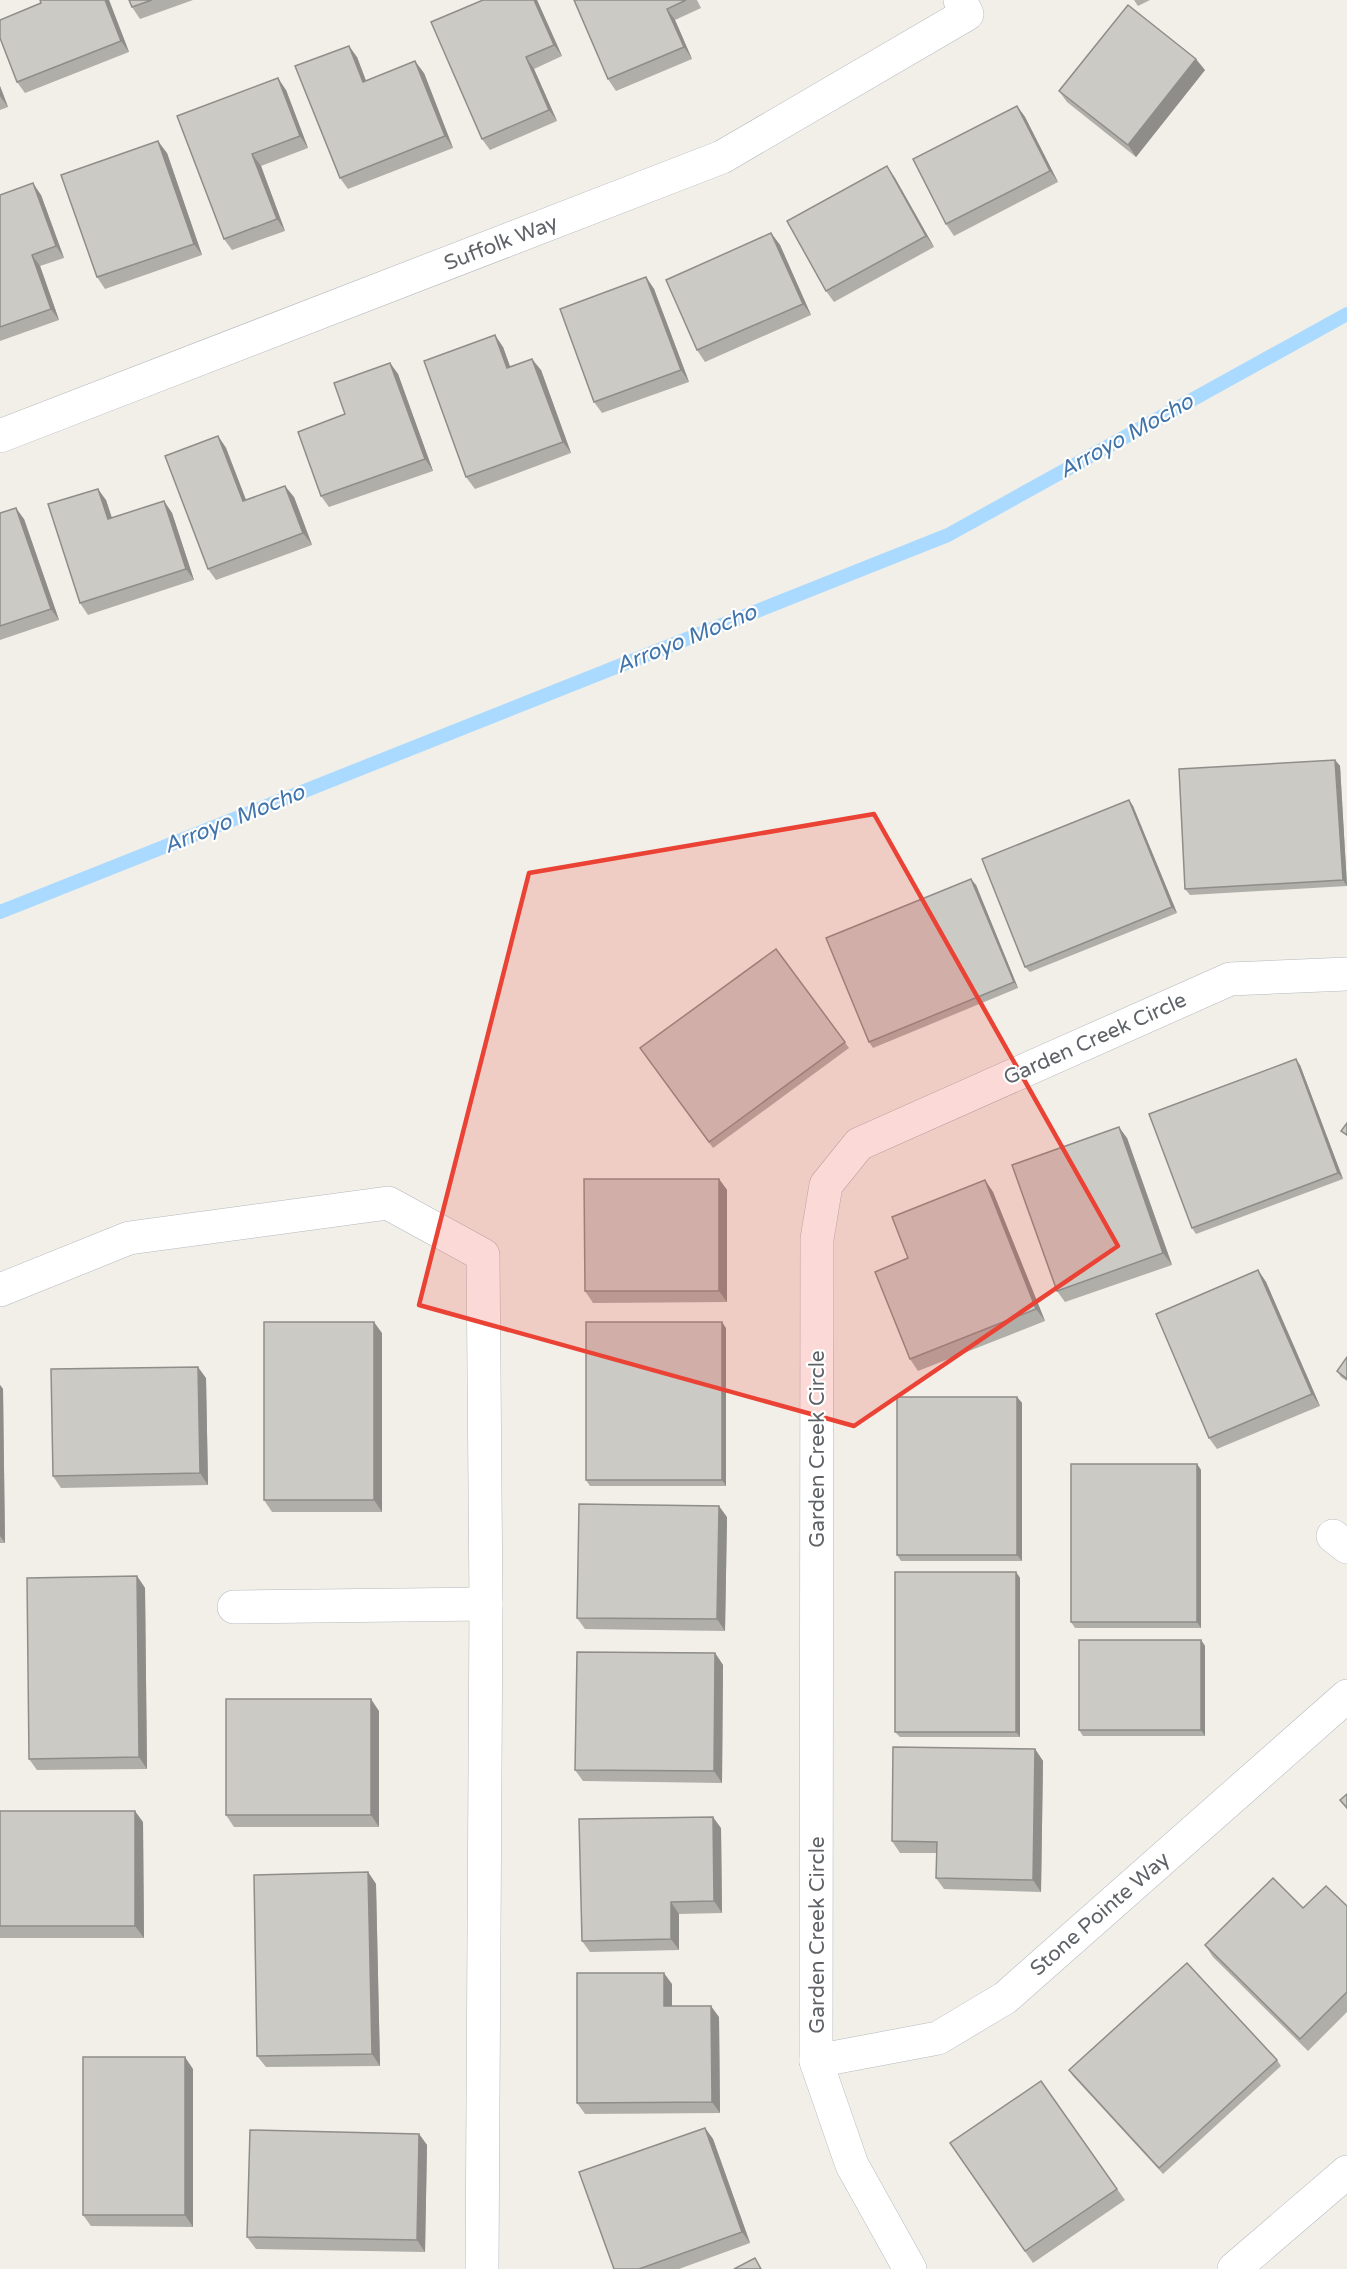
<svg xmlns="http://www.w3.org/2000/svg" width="1347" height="2269" viewBox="0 0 1347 2269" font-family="'Varela Round',sans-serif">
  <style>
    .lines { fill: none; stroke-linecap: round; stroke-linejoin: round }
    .stream { stroke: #aadaff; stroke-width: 14 }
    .street-casing { stroke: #b5b8bc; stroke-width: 34 }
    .secondary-casing { stroke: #b6babf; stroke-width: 34 }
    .street { stroke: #fff; stroke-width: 33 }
    .secondary { stroke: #fff; stroke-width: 33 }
    .wall { fill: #afaea9 }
    .shaded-wall { fill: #8f8d8a }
    .building { fill: #cccac5; stroke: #8f8d8a; stroke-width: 1.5 }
    .marked { fill: #ea4335; fill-opacity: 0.2; stroke: #ea4335; stroke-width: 4.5; stroke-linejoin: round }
    .labels { text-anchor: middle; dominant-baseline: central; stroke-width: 4.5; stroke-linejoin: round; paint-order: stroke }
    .street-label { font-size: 21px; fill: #5f6368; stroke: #fff }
    .water-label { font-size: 22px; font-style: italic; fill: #4174aa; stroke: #fff }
  </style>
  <rect width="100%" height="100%" fill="#f1efe8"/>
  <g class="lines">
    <path class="stream" d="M0,912L948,535L1347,314"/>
    <defs>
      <g id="street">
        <path d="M0,436L722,157L967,14L960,0"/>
        <path d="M0,1290L129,1238L388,1203L483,1255L486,1604L482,2269"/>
        <path d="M1333,1536L1347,1547"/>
        <path d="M234,1607L486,1604"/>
        <path d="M816,2061L817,1239L826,1185L859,1144L1230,979L1347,974"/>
      </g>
      <g id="secondary">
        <path d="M910,2269L852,2165L816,2061L938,2038L1005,1998L1347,1696"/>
        <path d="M1234,2269L1347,2172"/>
      </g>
    </defs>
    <use href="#street" class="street-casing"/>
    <use href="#secondary" class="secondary-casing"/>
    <use href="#street" class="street"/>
    <use href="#secondary" class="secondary"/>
  </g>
  <g class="wall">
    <path d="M109,0L129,52L25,93L17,82Z"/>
    <path d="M129,0H193L140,19L132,7Z"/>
    <path d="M483,0H537L562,56L534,69L557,121L490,150L482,139Z"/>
    <path d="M574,0H697L701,8L675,20L692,59L616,91L608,79Z"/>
    <path d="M1134,0H1150L1138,6Z"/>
    <path d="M357,57L366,81L424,73L453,148L348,189L340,178Z"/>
    <path d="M1205,70L1136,157L1067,102L1059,91Z"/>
    <path d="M0,86L8,107L0,110Z"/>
    <path d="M286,90L308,148L261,166L285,231L232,250L224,239L177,116Z"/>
    <path d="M1017,106L1025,117L1058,182L954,236L946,224Z"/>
    <path d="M167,153L202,255L105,289L97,277Z"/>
    <path d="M887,166L895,178L934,247L834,302L826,291Z"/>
    <path d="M0,195H41L64,258L40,266L59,320L0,341Z"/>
    <path d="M771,233L780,245L811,315L705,362L697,350Z"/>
    <path d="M646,277L654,289L689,382L602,413L594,402Z"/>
    <path d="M503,347L510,367L541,370L571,453L475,489L466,477Z"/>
    <path d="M390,363L398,374L433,471L329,507L321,496L345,414Z"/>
    <path d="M218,436L226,448L246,500L294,497L312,545L216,580L208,569Z"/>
    <path d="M106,500L112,518L164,501L172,513L194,580L88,615L80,603Z"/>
    <path d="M0,513L24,519L59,620L0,640Z"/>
    <path d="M1335,760L1340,766L1347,886L1190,895L1185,889Z"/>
    <path d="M1129,800L1133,806L1177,913L1030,972L1025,967Z"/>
    <path d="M976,885L1018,988L873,1048L869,1042Z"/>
    <path d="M776,949L849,1048L713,1148L640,1048Z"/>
    <path d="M1300,1065L1343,1179L1196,1234L1192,1228Z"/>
    <path d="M1127,1138L1172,1265L1065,1302L1057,1291Z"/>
    <path d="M719,1179L727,1190V1302L593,1303L585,1291Z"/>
    <path d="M985,1180L993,1192L1045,1321L918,1371L910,1359L908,1258Z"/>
    <path d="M1258,1270L1266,1282L1320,1406L1217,1449L1209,1438Z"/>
    <path d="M726,1328V1486H590L586,1480Z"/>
    <path d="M382,1333V1512H272L264,1500Z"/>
    <path d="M1347,1357V1381L1341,1377L1337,1371Z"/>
    <path d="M206,1378L208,1485L61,1488L53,1476Z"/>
    <path d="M0,1385L3,1389L5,1543H0Z"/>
    <path d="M1017,1397L1022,1403V1561H901L897,1555Z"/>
    <path d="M1197,1464L1201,1470V1628H1075L1071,1622Z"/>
    <path d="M727,1517L725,1631L585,1629L577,1618Z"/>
    <path d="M1016,1572L1020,1578V1737H900L895,1732Z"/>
    <path d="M137,1576L145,1588L147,1769L37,1770L29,1759Z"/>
    <path d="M1201,1640L1205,1646V1736H1083L1079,1730Z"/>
    <path d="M715,1653L723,1665L722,1783L583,1781L575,1770Z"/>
    <path d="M379,1711V1827H234L226,1815Z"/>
    <path d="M1035,1749L1043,1761L1041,1892L944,1889L936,1878L937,1853H900L892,1841Z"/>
    <path d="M0,1811L143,1822L144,1938H0Z"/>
    <path d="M721,1828L722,1913L679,1914V1950L590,1952L582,1941Z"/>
    <path d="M368,1872L376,1884L380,2066L266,2067L257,2056Z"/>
    <path d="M1347,1906V2012L1308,2051L1213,1957L1205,1945L1303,1908Z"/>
    <path d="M672,1984V2006L719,2017L720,2113L585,2114L577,2103Z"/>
    <path d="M1277,2060L1281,2066L1163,2174L1073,2076L1069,2070Z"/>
    <path d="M193,2069V2227L91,2226L83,2215Z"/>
    <path d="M1041,2081L1125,2200L1033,2263L950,2143Z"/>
    <path d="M705,2128L713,2139L750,2243L679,2269H614Z"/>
    <path d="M419,2134L427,2145L425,2252L256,2249L247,2237Z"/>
  </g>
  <g class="shaded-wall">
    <path d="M105,0H109L129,52L121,41Z"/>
    <path d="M534,0H537L562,56L554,45Z"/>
    <path d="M667,9L675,20L692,59L684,47Z"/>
    <path d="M349,46L357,57L371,94L363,82Z"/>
    <path d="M526,57L534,69L557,121L549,110Z"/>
    <path d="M1196,59L1205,70L1136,157L1128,145Z"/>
    <path d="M415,61L424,73L453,148L445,136Z"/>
    <path d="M278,78L286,90L308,148L300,136Z"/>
    <path d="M0,86L8,107L0,96Z"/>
    <path d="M1017,106L1025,117L1058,182L1050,171Z"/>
    <path d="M158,141L167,153L202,255L194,244Z"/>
    <path d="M252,154L261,166L285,231L277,219Z"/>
    <path d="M887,166L895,178L934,247L926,236Z"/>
    <path d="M33,183L41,195L64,258L56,246Z"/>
    <path d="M771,233L780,245L811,315L803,304Z"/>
    <path d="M32,255L40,266L59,320L51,309Z"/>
    <path d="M646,277L654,289L689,382L681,370Z"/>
    <path d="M495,335L503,347L515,380L507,368Z"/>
    <path d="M532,359L541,370L571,453L563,442Z"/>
    <path d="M390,363L398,374L433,471L425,459Z"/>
    <path d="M218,436L226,448L251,513L243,501Z"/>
    <path d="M285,486L294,497L312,545L303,533Z"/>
    <path d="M98,489L106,500L116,531L108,519Z"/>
    <path d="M164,501L172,513L194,580L186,569Z"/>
    <path d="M16,508L24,519L59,620L51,609Z"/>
    <path d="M1335,760L1340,766L1347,886L1343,880Z"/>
    <path d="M1129,800L1133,806L1177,913L1172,907Z"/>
    <path d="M971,879L976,885L1018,988L1014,982Z"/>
    <path d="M1296,1059L1300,1065L1343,1179L1338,1173Z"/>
    <path d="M1119,1127L1127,1138L1172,1265L1163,1253Z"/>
    <path d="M719,1179L727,1190V1302L719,1291Z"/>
    <path d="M985,1180L993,1192L1045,1321L1036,1309Z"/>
    <path d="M1258,1270L1266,1282L1320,1406L1312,1394Z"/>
    <path d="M374,1322L382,1333V1512L374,1500Z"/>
    <path d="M722,1322L726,1328V1486L722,1480Z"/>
    <path d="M198,1367L206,1378L208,1485L200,1473Z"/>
    <path d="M0,1385L3,1389L5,1543L0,1536Z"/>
    <path d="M1017,1397L1022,1403V1561L1017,1555Z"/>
    <path d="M1197,1464L1201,1470V1628L1197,1622Z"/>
    <path d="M719,1506L727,1517L725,1631L717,1619Z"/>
    <path d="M1016,1572L1020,1578V1737L1016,1732Z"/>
    <path d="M137,1576L145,1588L147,1769L139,1757Z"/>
    <path d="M1201,1640L1205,1646V1736L1201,1730Z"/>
    <path d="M715,1653L723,1665L722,1783L714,1771Z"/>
    <path d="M371,1699L379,1711V1827L371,1815Z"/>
    <path d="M1035,1749L1043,1761L1041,1892L1033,1880Z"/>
    <path d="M135,1811L143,1822L144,1938L135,1926Z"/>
    <path d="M713,1817L721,1828L722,1913L714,1901Z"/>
    <path d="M368,1872L376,1884L380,2066L372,2054Z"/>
    <path d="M671,1902L679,1914V1950L671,1939Z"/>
    <path d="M664,1973L672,1984V2017L664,2006Z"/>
    <path d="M711,2006L719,2017L720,2113L712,2102Z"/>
    <path d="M185,2057L193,2069V2227L185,2215Z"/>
    <path d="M705,2128L713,2139L750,2243L742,2232Z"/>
    <path d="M419,2134L427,2145L425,2252L417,2240Z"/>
  </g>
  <g class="building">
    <path d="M40,0H105L121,41L17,82L0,38V20L41,3Z"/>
    <path d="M129,0H152L132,7Z"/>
    <path d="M483,0H534L554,45L526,57L549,110L482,139L431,22Z"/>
    <path d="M574,0H686L667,9L684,47L608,79Z"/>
    <path d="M1128,5L1196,59L1128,145L1059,91Z"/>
    <path d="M349,46L363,82L415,61L445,136L340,178L295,66Z"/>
    <path d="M278,78L300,136L252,154L277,219L224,239L177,116Z"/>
    <path d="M1017,106L1050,171L946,224L913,159Z"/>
    <path d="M158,141L194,244L97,277L61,175Z"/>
    <path d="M887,166L926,236L826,291L787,221Z"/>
    <path d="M33,183L56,246L32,255L51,309L0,327V195Z"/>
    <path d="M771,233L803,304L697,350L666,280Z"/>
    <path d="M646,277L681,370L594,402L560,309Z"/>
    <path d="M495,335L507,368L532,359L563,442L466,477L424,361Z"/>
    <path d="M390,363L425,459L321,496L298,432L345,414L334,383Z"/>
    <path d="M218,436L243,501L285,486L303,533L208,569L165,456Z"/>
    <path d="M98,489L108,519L164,501L186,569L80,603L48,504Z"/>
    <path d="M16,508L51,609L0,626V513Z"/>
    <path d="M1335,760L1343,880L1185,889L1179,769Z"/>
    <path d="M1129,800L1172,907L1025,967L982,859Z"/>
    <path d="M971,879L1014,982L869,1042L826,938Z"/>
    <path d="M776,949L845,1042L709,1142L640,1048Z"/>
    <path d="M1296,1059L1338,1173L1192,1228L1149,1114Z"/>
    <path d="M1347,1123V1135L1341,1131Z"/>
    <path d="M1119,1127L1163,1253L1057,1291L1012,1165Z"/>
    <path d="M584,1179H719V1291H585Z"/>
    <path d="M985,1180L1036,1309L910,1359L875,1272L908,1258L892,1217Z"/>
    <path d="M1258,1270L1312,1394L1209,1438L1156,1314Z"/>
    <rect x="264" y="1322" width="110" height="178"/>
    <rect x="586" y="1322" width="136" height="158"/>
    <path d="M1347,1357V1379L1337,1371Z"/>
    <path d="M198,1367L200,1473L53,1476L51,1369Z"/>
    <rect x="897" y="1397" width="120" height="158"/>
    <rect x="1071" y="1464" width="126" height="158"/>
    <path d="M579,1504L719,1506L717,1619L577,1618Z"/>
    <rect x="895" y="1572" width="121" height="160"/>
    <path d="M137,1576L139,1757L29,1759L27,1578Z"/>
    <rect x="1079" y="1640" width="122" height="90"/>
    <path d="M577,1652L715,1653L714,1771L575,1770Z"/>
    <rect x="226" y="1699" width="145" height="116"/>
    <path d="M893,1747L1035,1749L1033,1880L936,1878L937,1842L892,1841Z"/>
    <path d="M1347,1794V1808L1340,1800Z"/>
    <rect x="0" y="1811" width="135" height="115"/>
    <path d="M713,1817L714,1901L671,1902V1939L582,1941L579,1819Z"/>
    <path d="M368,1872L372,2054L257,2056L254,1875Z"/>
    <path d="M1273,1878L1303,1908L1326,1886L1347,1906V1992L1300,2039L1205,1945Z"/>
    <path d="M1187,1963L1277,2060L1159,2168L1069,2070Z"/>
    <path d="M577,1973H664V2006H711L712,2102L577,2103Z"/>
    <rect x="83" y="2057" width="102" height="158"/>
    <path d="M1041,2081L1117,2189L1025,2251L950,2143Z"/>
    <path d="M705,2128L742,2232L639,2269H614L579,2172Z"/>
    <path d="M250,2130L419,2134L417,2240L247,2237Z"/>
    <path d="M755,2258L761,2269H734Z"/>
  </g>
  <path class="marked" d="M874,814L1118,1246L854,1426L419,1305L529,873Z"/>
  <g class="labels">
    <g class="street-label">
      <text transform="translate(501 243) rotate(-21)">Suffolk Way</text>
      <text transform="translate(1095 1039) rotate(-24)">Garden Creek Circle</text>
      <text transform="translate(817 1449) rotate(-90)">Garden Creek Circle</text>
      <text transform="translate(1100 1914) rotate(-41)">Stone Pointe Way</text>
      <text transform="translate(817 1935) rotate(-90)">Garden Creek Circle</text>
    </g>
    <g class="water-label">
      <text transform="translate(1126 436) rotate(-29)">Arroyo Mocho</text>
      <text transform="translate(686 639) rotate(-22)">Arroyo Mocho</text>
      <text transform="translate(234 819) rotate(-22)">Arroyo Mocho</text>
    </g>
  </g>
</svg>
